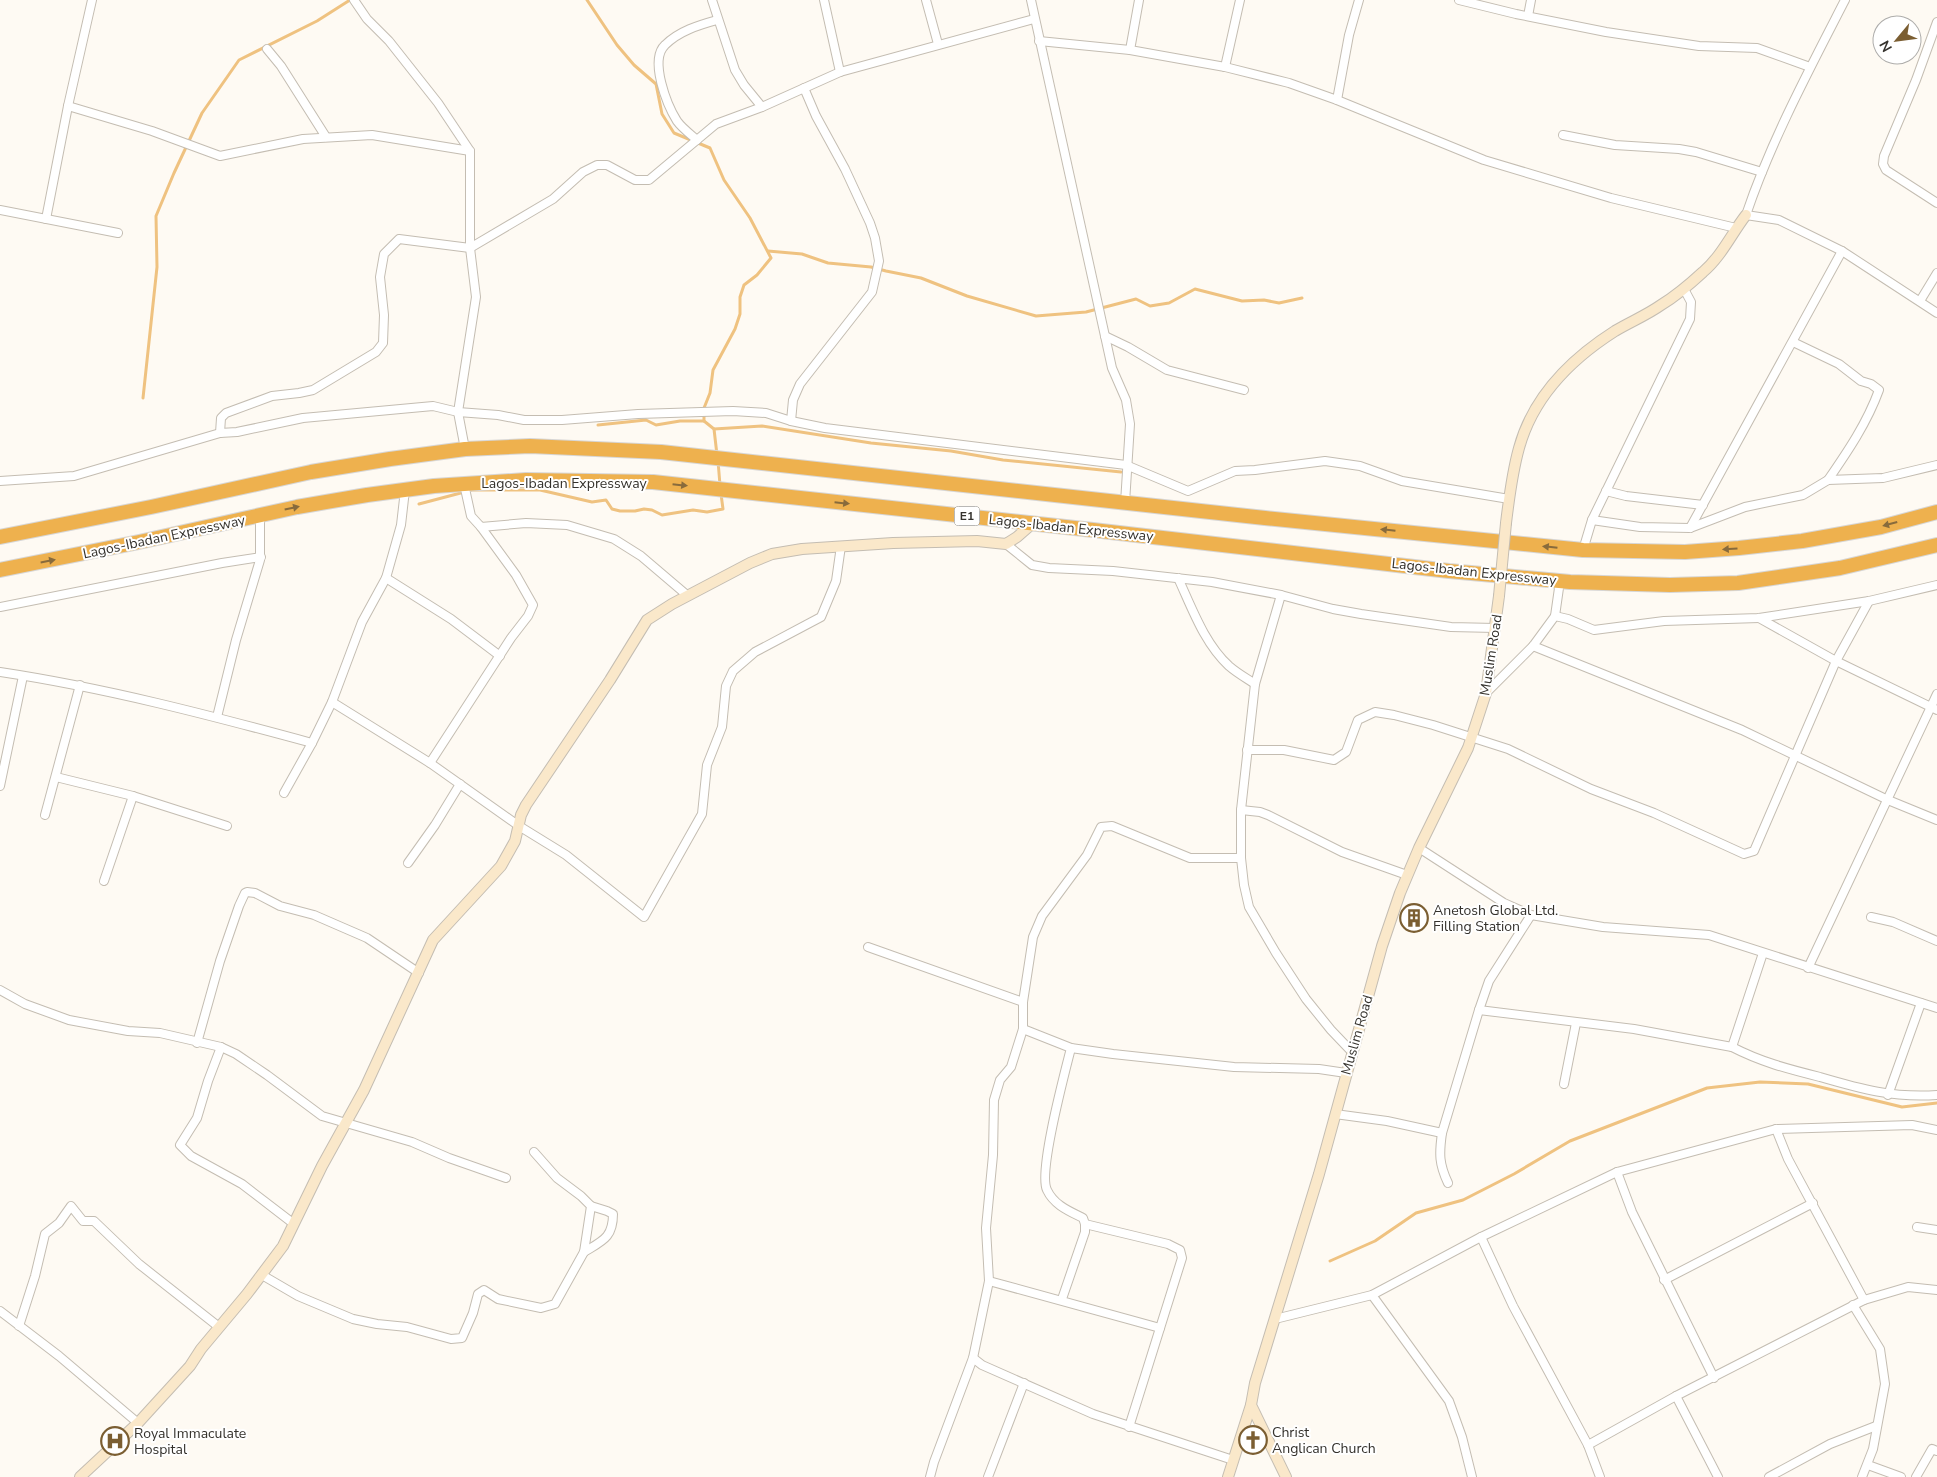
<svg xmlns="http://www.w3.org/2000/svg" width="1937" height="1477" viewBox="0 0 1937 1477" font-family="'Nunito Sans',sans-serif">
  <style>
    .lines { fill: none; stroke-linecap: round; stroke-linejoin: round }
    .stream { stroke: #efc280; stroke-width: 3 }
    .street-casing { stroke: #c4bdb2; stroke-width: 10 }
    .secondary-casing { stroke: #c4bdb2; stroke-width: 12 }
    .highway-casing { stroke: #d7d6d5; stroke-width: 16 }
    .street { stroke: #fff; stroke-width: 8 }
    .secondary { stroke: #fae8ca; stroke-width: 10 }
    .highway { stroke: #eeb14e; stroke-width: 14 }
    .secondary-bridge-casing { stroke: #c4bdb2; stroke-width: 12; stroke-linecap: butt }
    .secondary-bridge { stroke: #fae8ca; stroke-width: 10 }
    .oneway { fill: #886b3c }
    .labels { text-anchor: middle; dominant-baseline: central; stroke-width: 4; stroke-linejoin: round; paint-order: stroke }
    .shield { fill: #fff; stroke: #72706c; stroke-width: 1 }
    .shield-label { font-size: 12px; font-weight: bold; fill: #35322d }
    .street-label { font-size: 14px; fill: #35322d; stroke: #fff }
    .poi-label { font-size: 14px; fill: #35322d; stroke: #fff; text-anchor: start }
  </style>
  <rect width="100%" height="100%" fill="#fefaf3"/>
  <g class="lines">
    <g class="stream">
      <path d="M587,0L617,45L634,65L656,84L662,114L674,133L710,148L724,180L750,218L771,258L757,275L744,285L740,297V314L735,329L713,370L710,393L704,408V421L714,429L717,455"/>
      <path d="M768,251L802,254L828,263L871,267L886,271L921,278L967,296L1036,316L1086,312L1136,299L1150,306L1169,303L1195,289L1242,301L1264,300L1279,303L1302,298"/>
      <path d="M143,398L157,267L156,216L174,173L202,113L239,60L317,21L350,0"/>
      <path d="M598,425L646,420L656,425L680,421H704"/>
      <path d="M714,429L762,426L871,443L951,451L1003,460L1121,472"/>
      <path d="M718,461L720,485"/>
      <path d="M419,504L472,490H540L592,502L606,500L612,509L620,511H635L644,509L652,510L662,515L693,510L707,512L723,509L721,494"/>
      <path d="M1330,1261L1375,1241L1416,1213L1463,1200L1514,1174L1570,1141L1707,1088L1760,1082L1808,1084L1902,1107L1937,1103"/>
    </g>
    <defs>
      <g id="street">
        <path d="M354,0L367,19L389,41L438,103L470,151V248L476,297L458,412L465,449"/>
        <path d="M712,0L735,70L744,85L762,107"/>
        <path d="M824,0L840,72"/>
        <path d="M926,0L938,44"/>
        <path d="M1031,0L1105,336L1112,368L1126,400L1130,424L1125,503"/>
        <path d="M1459,0L1516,14L1606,32L1699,46L1757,48L1810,67"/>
        <path d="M1845,0C1809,70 1771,141 1746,215L1779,220L1842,251L1937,313"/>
        <path d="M1528,16L1531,0"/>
        <path d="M1937,22L1916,80L1884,156L1883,164L1886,170L1937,203"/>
        <path d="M1039,41L1130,50L1225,67L1289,83L1337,100L1484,160L1611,198L1736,228"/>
        <path d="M267,49L281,66L326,137"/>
        <path d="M1130,50L1139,0"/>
        <path d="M1225,67L1240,0"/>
        <path d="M1337,100L1349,35L1359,0"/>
        <path d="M68,106L152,131L220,156L303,139L372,135L470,151"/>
        <path d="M1563,135L1615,145L1679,149L1696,152L1762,172"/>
        <path d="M697,140C690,134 682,128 677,121C667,105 649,60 665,45C679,31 699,25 717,20"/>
        <path d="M0,210L118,233"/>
        <path d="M46,219L68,106L92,0"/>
        <path d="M1920,301L1937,273"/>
        <path d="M1105,336L1128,347L1167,370L1244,390"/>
        <path d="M1793,342L1839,364L1861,381L1871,384L1879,390C1867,423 1848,451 1828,480"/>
        <path d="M791,421L793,400L800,384L872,292L879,261L875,238L870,223L845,169L816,116L804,88"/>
        <path d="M220,433L221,418L226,413L272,396L299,393L313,390L376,352L383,343L384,315L380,277L384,254L399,239L470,248L553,199L583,172L597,165H607L635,180H649L716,124L762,107L840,72L1034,19"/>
        <path d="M0,481L74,476L220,433L237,432L303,418L433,406L458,412L498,415L524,420H562L638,414L733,411L766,413L791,421L825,428L1126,465L1188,491L1235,471L1255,470L1325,461L1360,466L1402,481L1509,499"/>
        <path d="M464,484L471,516L481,527L526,523L567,525L614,539L641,556L688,596"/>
        <path d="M1606,491L1626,496L1703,505"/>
        <path d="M1592,520L1640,527L1690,528L1745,507L1803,495L1828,480L1883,478L1937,465"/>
        <path d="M1690,528L1842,251"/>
        <path d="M1006,544L1032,565L1049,568L1113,571L1212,582L1281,595L1333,609L1361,614L1451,627L1495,628"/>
        <path d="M1583,550L1592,520L1690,319L1691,302L1684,289"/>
        <path d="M386,578L451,619L500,656"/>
        <path d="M1178,578C1192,608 1204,643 1229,666C1237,673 1246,678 1255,684"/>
        <path d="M1281,595L1255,684L1241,810V858L1244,885L1249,907L1276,953L1306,999L1331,1030L1352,1052"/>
        <path d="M0,607L222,563L261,557"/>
        <path d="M1555,616L1568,619L1594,630L1664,621L1759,618L1869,601L1937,585"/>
        <path d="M1759,618L1836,661L1937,710"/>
        <path d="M1533,646L1742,730L1888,800L1937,820"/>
        <path d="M0,672C106,688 209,715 312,743"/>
        <path d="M1486,693L1533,646L1555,616L1560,581"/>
        <path d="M332,702L430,763L519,826L566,855L644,917L702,814L707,765L722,727L726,686L733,671L755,652L821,617L836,581L841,546"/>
        <path d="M217,717L236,640L260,560V515"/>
        <path d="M1247,750H1284L1334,760L1346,752L1358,720L1375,712L1394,715L1433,725L1508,749L1591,789L1654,813L1744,854L1754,851L1836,661L1869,601"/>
        <path d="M430,763L511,638L528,616L533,605L516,575L481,527"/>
        <path d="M56,777L133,796L227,826"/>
        <path d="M0,786L23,676"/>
        <path d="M284,793L312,743L332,702L362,622L386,578L401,525L405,490"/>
        <path d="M1241,810L1260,812L1268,815L1342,852L1407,875"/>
        <path d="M45,815L80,685"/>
        <path d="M1419,848L1504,903L1531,915L1603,927L1709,935L1937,1008"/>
        <path d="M408,863L435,825L460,784"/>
        <path d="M104,881L133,796"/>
        <path d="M1871,917L1893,922L1937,941"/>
        <path d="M868,947L1023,1002"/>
        <path d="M1763,953L1732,1047C1761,1062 1788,1069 1820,1077C1861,1089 1893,1098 1937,1095"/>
        <path d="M1808,968L1937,694"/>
        <path d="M0,990L25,1004L69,1020L128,1031L160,1033L221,1047L236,1054L267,1075L322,1116L412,1142L449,1158L506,1178"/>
        <path d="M1479,1010L1634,1029L1732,1047"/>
        <path d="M1023,1029L1071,1048L1113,1054L1234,1067L1319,1069L1346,1073"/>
        <path d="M197,1043L220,961L239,906L245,893L247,892L255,893L280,906L314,915L367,938L419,973"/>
        <path d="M221,1047L208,1081L197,1118L180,1145L191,1156L242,1184L294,1224"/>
        <path d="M1564,1084L1576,1023"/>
        <path d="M1888,1095L1921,1003"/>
        <path d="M1335,1114L1387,1121L1442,1133"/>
        <path d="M1776,1129L1788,1159L1864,1300"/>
        <path d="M1617,1172L1632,1212L1714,1378"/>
        <path d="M1448,1183C1439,1164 1439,1154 1442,1133L1479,1010L1489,981L1531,915"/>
        <path d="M1085,1224L1168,1244L1180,1250L1182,1258L1129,1427"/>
        <path d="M1917,1227L1937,1230"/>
        <path d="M1481,1237L1513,1306L1588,1445L1600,1477"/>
        <path d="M584,1252C602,1241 613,1238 613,1214L607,1211L591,1206"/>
        <path d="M262,1275L298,1296L353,1319L377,1324L407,1327L451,1339L462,1338L473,1313L478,1294L484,1290L498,1299L541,1308L555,1304L584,1252L591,1206L581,1196L557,1178L534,1152"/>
        <path d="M1664,1280L1813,1203"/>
        <path d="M989,1281L1160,1328"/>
        <path d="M1372,1295L1449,1401L1462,1437L1472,1477"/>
        <path d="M1062,1299L1085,1232V1224L1083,1218C1069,1211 1054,1205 1047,1190C1038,1172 1065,1072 1071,1048"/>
        <path d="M1853,1305L1880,1349L1885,1384L1873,1449L1862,1477"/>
        <path d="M0,1311L59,1356L138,1423"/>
        <path d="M1275,1319L1372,1295L1481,1237L1617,1172L1776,1129L1912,1125L1937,1130"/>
        <path d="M19,1326L35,1276L45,1234L59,1223L71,1206L83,1221H94L139,1264L219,1327"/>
        <path d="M973,1358L982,1365L1093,1414L1233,1460"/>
        <path d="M1676,1396L1718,1477"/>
        <path d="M1588,1445L1676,1396L1864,1300L1908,1287L1937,1290"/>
        <path d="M1868,1465L1901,1477"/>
        <path d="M930,1477L934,1462L973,1358L989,1281L986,1228L993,1155L994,1100L1000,1080L1011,1067L1023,1029V1002L1033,937L1042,916L1087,855L1101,827L1112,826L1190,858H1241"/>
        <path d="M988,1477L1024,1383"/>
        <path d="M1769,1477L1830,1444L1876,1426"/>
        <path d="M1916,1477L1932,1449L1937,1451"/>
      </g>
      <g id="secondary">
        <path d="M1506,523C1509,498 1512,473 1519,448C1533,397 1571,359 1615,331C1630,322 1647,315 1661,305C1676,296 1690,284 1703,272C1721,257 1732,233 1746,215"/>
        <path d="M80,1477L138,1423L190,1366L201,1349L247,1294L283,1246L322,1166L364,1090L433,940L501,866L515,841L521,815L526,805L610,680L647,620L672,604L750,563L772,554L802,549L893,543L977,541L1006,544L1017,537L1033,523"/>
        <path d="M1228,1477L1251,1405"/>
        <path d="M1286,1477L1251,1405L1255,1383L1319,1174L1382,946L1400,893L1419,848L1468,748L1486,693L1499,596"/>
      </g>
      <g id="highway">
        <path d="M0,537L151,507L311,472L390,459L465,449L530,446L661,452L1265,518L1583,550L1685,552L1739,548L1802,541L1881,527L1937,512"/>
        <path d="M0,570L139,542L297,507L367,495L434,486L526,480L653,482L1093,530L1449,571L1570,582L1670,585L1738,583L1840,568L1937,545"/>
      </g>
    </defs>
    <use href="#street" class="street-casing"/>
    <use href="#secondary" class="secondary-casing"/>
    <use href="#highway" class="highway-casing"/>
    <use href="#street" class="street"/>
    <use href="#secondary" class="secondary"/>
    <use href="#highway" class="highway"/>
    <defs>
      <path id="secondary-bridge" d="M1499,596L1506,523"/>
    </defs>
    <use href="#secondary-bridge" class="secondary-bridge-casing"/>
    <use href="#secondary-bridge" class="secondary-bridge"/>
  </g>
  <defs><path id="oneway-solid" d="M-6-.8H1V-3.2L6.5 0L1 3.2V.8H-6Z" transform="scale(1.25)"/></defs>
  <g class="oneway">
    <use href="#oneway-solid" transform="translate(680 485) rotate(6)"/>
    <use href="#oneway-solid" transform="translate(842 503) rotate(6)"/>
    <use href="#oneway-solid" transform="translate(292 508) rotate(-12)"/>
    <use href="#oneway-solid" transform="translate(1890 524) rotate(165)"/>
    <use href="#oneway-solid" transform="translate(1388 530) rotate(-174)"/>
    <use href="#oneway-solid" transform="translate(1550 547) rotate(-174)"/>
    <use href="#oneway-solid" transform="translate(1730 549) rotate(176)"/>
    <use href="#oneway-solid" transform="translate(48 561) rotate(-11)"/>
  </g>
  <defs>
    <symbol id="building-ring" viewBox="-11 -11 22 22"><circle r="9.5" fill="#fff" stroke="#7b5e32" stroke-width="1.5"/><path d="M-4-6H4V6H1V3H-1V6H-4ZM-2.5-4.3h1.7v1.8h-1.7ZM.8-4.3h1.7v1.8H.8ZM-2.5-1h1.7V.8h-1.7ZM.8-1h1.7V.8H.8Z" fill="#7b5e32"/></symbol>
    <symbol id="church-ring" viewBox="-11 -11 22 22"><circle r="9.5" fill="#fff" stroke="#7b5e32" stroke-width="1.5"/><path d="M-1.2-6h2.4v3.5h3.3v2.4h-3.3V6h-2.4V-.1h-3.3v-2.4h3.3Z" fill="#7b5e32"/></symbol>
    <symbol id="hospital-ring" viewBox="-11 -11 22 22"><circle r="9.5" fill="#fff" stroke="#7b5e32" stroke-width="1.5"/><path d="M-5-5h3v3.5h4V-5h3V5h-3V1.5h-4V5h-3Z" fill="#7b5e32"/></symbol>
  </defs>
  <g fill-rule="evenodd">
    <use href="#building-ring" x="1398" y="902" width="32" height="32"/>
    <use href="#church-ring" x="1237" y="1424" width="32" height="32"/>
    <use href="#hospital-ring" x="99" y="1425" width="32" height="32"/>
  </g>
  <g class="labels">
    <rect class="shield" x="954.5" y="506.5" width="25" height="19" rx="4"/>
    <g class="shield-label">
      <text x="967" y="516">E1</text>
    </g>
    <g class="street-label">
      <text x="564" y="483">Lagos-Ibadan Expressway</text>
      <text transform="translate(1071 528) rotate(6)">Lagos-Ibadan Expressway</text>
      <text transform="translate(164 537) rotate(-12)">Lagos-Ibadan Expressway</text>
      <text transform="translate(1474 572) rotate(6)">Lagos-Ibadan Expressway</text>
      <text transform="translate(1491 655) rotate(-81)">Muslim Road</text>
      <text transform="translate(1357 1035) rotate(-74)">Muslim Road</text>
    </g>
    <g class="poi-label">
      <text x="1433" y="910">Anetosh Global Ltd.<tspan x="1433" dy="16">Filling Station</tspan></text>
      <text x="1272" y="1432">Christ<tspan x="1272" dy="16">Anglican Church</tspan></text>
      <text x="134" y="1433">Royal Immaculate<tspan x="134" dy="16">Hospital</tspan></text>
    </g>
  </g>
  <g transform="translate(1897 40) rotate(241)"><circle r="24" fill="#ffffff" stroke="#aeadab"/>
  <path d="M0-4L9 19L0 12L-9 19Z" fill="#7b5e32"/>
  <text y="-8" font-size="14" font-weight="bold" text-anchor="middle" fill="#35322d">N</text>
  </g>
</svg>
